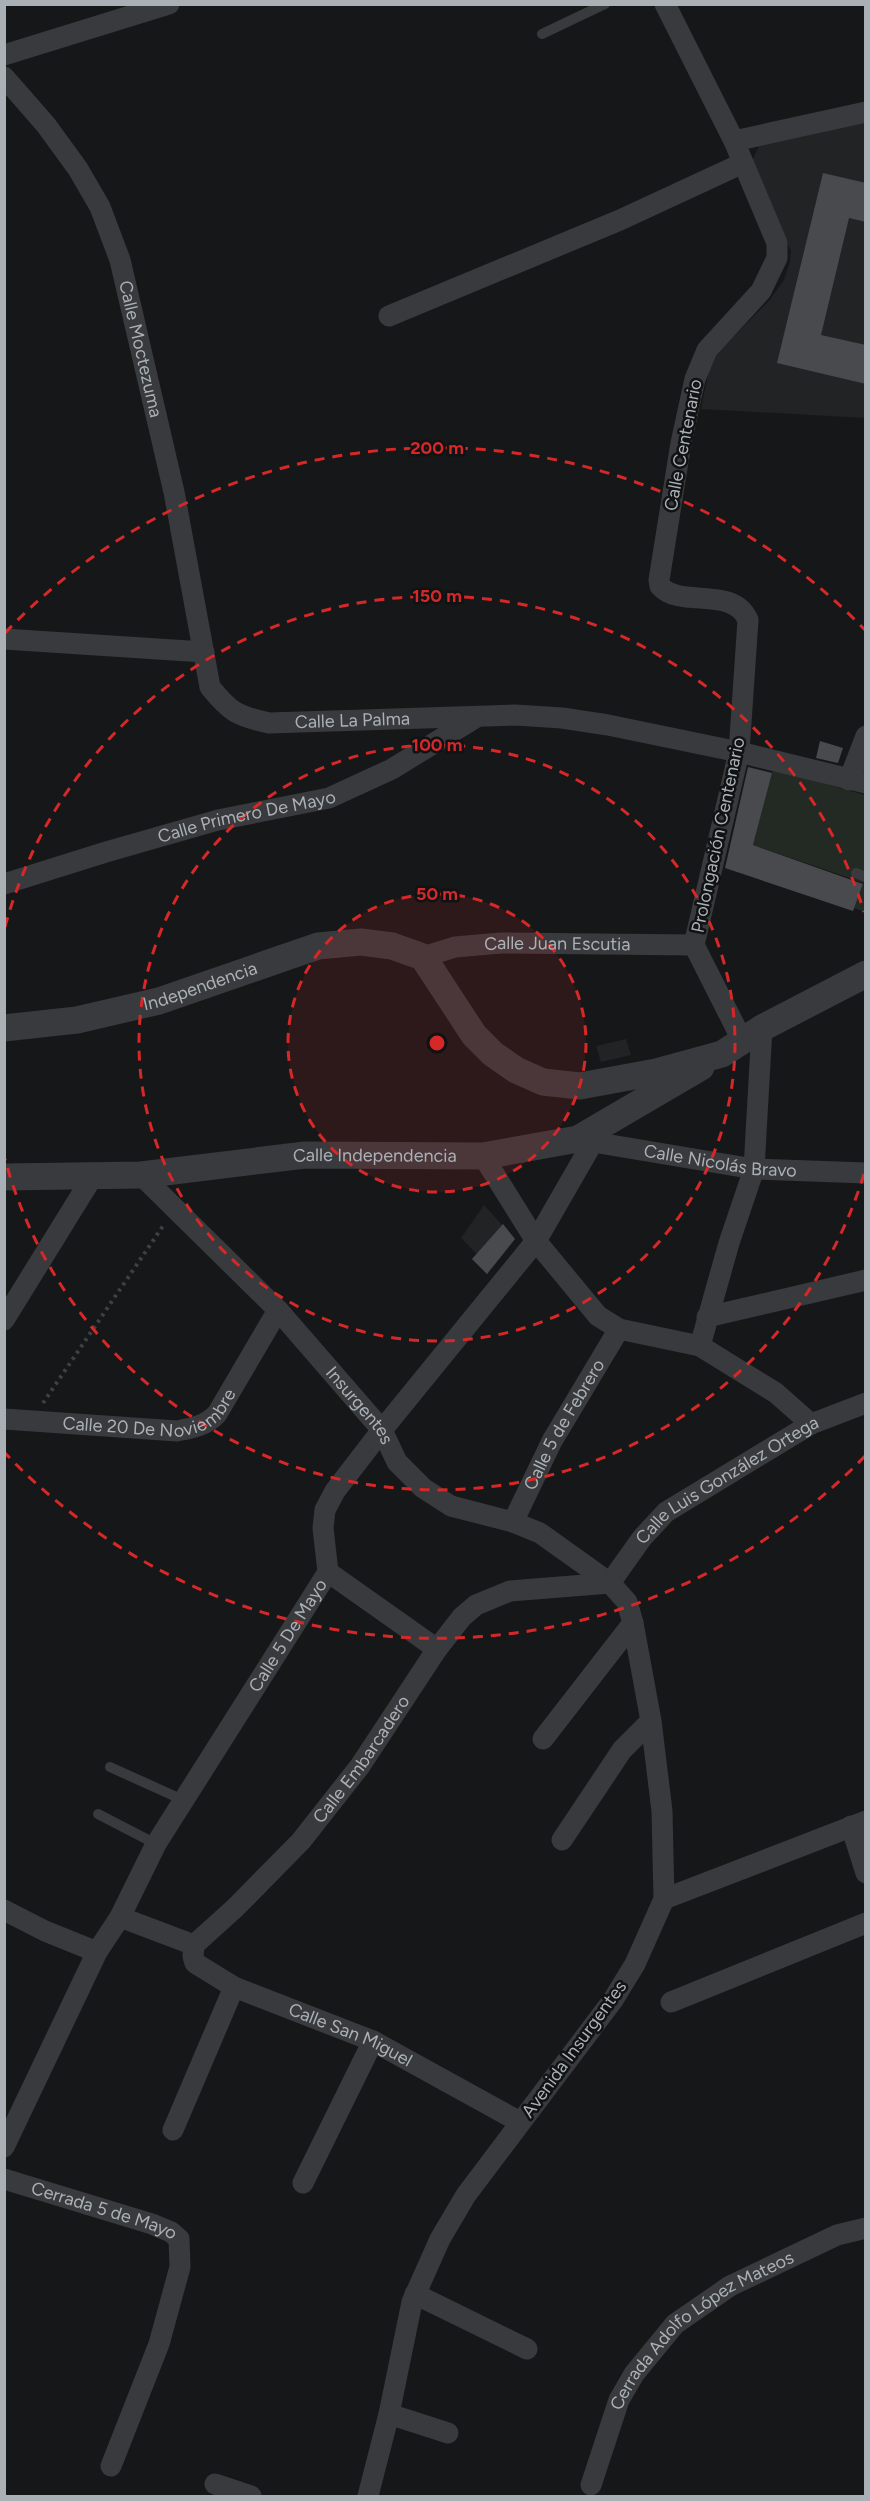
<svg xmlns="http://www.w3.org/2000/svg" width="870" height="2501" viewBox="0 0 870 2501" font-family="Figtree,sans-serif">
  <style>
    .built { fill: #222325 }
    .green { fill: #232a23 }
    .building { fill: #484a4d }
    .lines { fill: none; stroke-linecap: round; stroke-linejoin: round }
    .path { stroke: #3e4143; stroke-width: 4; stroke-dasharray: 3 4.5; stroke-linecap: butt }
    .service { stroke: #383a3d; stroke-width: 10 }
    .minor { stroke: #383a3d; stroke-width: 21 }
    .tertiary { stroke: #383a3d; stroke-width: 27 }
    .ring { fill: none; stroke: #d62828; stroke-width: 3; stroke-dasharray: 10 8 }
    .labels { text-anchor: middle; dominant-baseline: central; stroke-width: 5; stroke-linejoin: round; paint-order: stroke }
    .street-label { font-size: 18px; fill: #aab1b6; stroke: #111213 }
    .centre { fill: #d62828; stroke: #111213; stroke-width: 3 }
    .ring-label { font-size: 18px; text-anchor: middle; font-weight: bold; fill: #d62828; stroke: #111213; stroke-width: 5; stroke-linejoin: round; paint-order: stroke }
  </style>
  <rect width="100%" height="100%" fill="#161718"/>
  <g class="built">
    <path d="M865,121V418L701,409L709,370L715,355L769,301L784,280L790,262L791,251L752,161L760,144Z"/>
    <path d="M626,1039L631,1055L601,1062L596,1046Z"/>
    <path d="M484,1205L515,1239L487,1274L472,1259L477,1254L461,1238Z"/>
  </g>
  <path class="green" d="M773,769L865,795V912L854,908L864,883L753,845Z"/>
  <g class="building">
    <path d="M823,173L866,183V222L849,218L821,335L866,345V384L777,363Z"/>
    <path d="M820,741L843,748L838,763L816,758Z"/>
    <path d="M748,767L772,773L753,845L863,884L853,911L725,868Z"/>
    <path d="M503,1224L515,1239L487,1274L472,1259Z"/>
  </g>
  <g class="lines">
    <path class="path" d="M43,1403L165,1223"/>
    <g class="service">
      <path d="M542,34L605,4"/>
      <path d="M856,873L866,877"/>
      <path d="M110,1767L183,1800"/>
      <path d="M98,1814L156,1844"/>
    </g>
    <g class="minor">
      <path d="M665,4L734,141L777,243V258L761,291L707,350L695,379L681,443L659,580L660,586C680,609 733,585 748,620L739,752L694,945L742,1040"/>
      <path d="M4,55L169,4"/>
      <path id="s1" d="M4,77L46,125L78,169L100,207L120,260L174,492L210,687C230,712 237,716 269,723L515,715L562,718L608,725L739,752L866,783"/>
      <path d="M734,141L866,112"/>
      <path d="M389,316L620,220L743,163"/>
      <path d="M4,639L204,652"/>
      <path d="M849,780L866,736"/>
      <path id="s2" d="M4,884L106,852L218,820L329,798L392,769L475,718"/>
      <path id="s3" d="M423,957L455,947L501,943L694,945"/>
      <path d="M762,1028L754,1169L729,1243L700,1346L776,1393L811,1424"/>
      <path id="s4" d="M581,1140L754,1169L866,1173"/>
      <path d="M483,1156L536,1241L598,1316L619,1329L700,1346"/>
      <path id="s5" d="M141,1175L278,1310L382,1430L397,1462L423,1488L451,1506L513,1522L540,1533L610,1583L627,1602L633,1623L651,1721L662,1811L664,1899L635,1964L613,2000L466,2195L440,2239L412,2302L389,2414L368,2496"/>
      <path d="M707,1317L866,1280"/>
      <path d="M4,1320L93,1176"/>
      <path id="s6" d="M4,1419L177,1431C193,1428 205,1426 217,1414L278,1310"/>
      <path id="s7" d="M513,1522L552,1441L619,1329"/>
      <path d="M328,1572L437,1649"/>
      <path id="s8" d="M610,1583L642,1538L666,1512L811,1424L866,1403"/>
      <path d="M543,1739L633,1623"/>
      <path d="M851,1826L866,1873"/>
      <path d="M562,1840L622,1750L651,1721"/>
      <path d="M664,1899L866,1821"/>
      <path d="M4,1910L45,1931L97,1952"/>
      <path id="s9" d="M120,1917L194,1945L235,1908L301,1841L360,1766L437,1649L462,1617L476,1605L510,1591L610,1583"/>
      <path id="s10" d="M194,1945L193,1956L195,1963L234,1987L373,2041L520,2122"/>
      <path d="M671,2002L866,1923"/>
      <path d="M173,2130L234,1987"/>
      <path id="s11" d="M4,2147L97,1952L120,1917L156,1844L328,1572L323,1528L325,1510L335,1491L382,1430L536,1241L593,1142"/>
      <path id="s12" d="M4,2179L152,2224L171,2232L179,2239L180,2267L159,2344L111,2466"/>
      <path d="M303,2183L373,2041"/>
      <path d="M415,2294L527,2349"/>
      <path d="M389,2414L448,2433"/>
      <path d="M215,2484L251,2496"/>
      <path id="s13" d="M591,2485L619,2400L634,2374L675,2324L730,2286L837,2235L866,2228"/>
    </g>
    <g class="tertiary">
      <path id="s14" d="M4,1028L77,1020L159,1001L318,946L361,942L392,946L423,957L474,1035L493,1054L516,1070L543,1082L580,1086L656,1072L722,1054L762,1028L866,974"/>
      <path id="s15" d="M4,1177L141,1175L305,1155L483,1156L578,1139L701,1067"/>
    </g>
  </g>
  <circle cx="437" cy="1043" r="149" fill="#d62828" fill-opacity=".12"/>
  <g class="ring">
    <circle cx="437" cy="1043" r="149"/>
    <circle cx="437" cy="1043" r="298"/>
    <path d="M864 1174A447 447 0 0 1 5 1159M5 927A447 447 0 0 1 864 912"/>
    <path d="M865 1456A595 595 0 0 1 5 1453M5 633A595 595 0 0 1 865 630"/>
  </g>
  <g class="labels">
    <g class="street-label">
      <text stroke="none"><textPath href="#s1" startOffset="310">Calle Moctezuma</textPath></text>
      <text transform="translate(683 445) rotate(-79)">Calle Centenario</text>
      <text stroke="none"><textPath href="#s1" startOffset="810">Calle La Palma</textPath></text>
      <text stroke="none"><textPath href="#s2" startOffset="252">Calle Primero De Mayo</textPath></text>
      <text transform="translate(718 835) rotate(-78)">Prolongación Centenario</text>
      <text stroke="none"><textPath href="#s3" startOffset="136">Calle Juan Escutia</textPath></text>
      <text stroke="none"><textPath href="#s14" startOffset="201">Independencia</textPath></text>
      <text stroke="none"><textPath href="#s15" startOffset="372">Calle Independencia</textPath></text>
      <text stroke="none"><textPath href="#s4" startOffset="141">Calle Nicolás Bravo</textPath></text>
      <text stroke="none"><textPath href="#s6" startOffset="152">Calle 20 De Noviembre</textPath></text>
      <text stroke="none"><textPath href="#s5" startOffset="318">Insurgentes</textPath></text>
      <text stroke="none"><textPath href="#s7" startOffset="110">Calle 5 de Febrero</textPath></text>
      <text stroke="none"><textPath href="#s8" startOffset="159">Calle Luis González Ortega</textPath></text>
      <text stroke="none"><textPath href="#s11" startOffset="586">Calle 5 De Mayo</textPath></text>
      <text stroke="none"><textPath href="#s9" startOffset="330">Calle Embarcadero</textPath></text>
      <text stroke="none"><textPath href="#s10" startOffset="190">Calle San Miguel</textPath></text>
      <text transform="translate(574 2049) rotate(-54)">Avenida Insurgentes</text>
      <text stroke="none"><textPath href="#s12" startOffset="105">Cerrada 5 de Mayo</textPath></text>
      <text stroke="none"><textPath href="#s13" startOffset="200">Cerrada Adolfo López Mateos</textPath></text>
    </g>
  </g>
  <circle cx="437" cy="1043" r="9" class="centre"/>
  <g class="ring-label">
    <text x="437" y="454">200 m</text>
    <text x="437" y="602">150 m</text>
    <text x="437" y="751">100 m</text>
    <text x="437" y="900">50 m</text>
  </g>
  <rect width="870" height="2501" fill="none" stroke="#aab1b6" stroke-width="12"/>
</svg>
